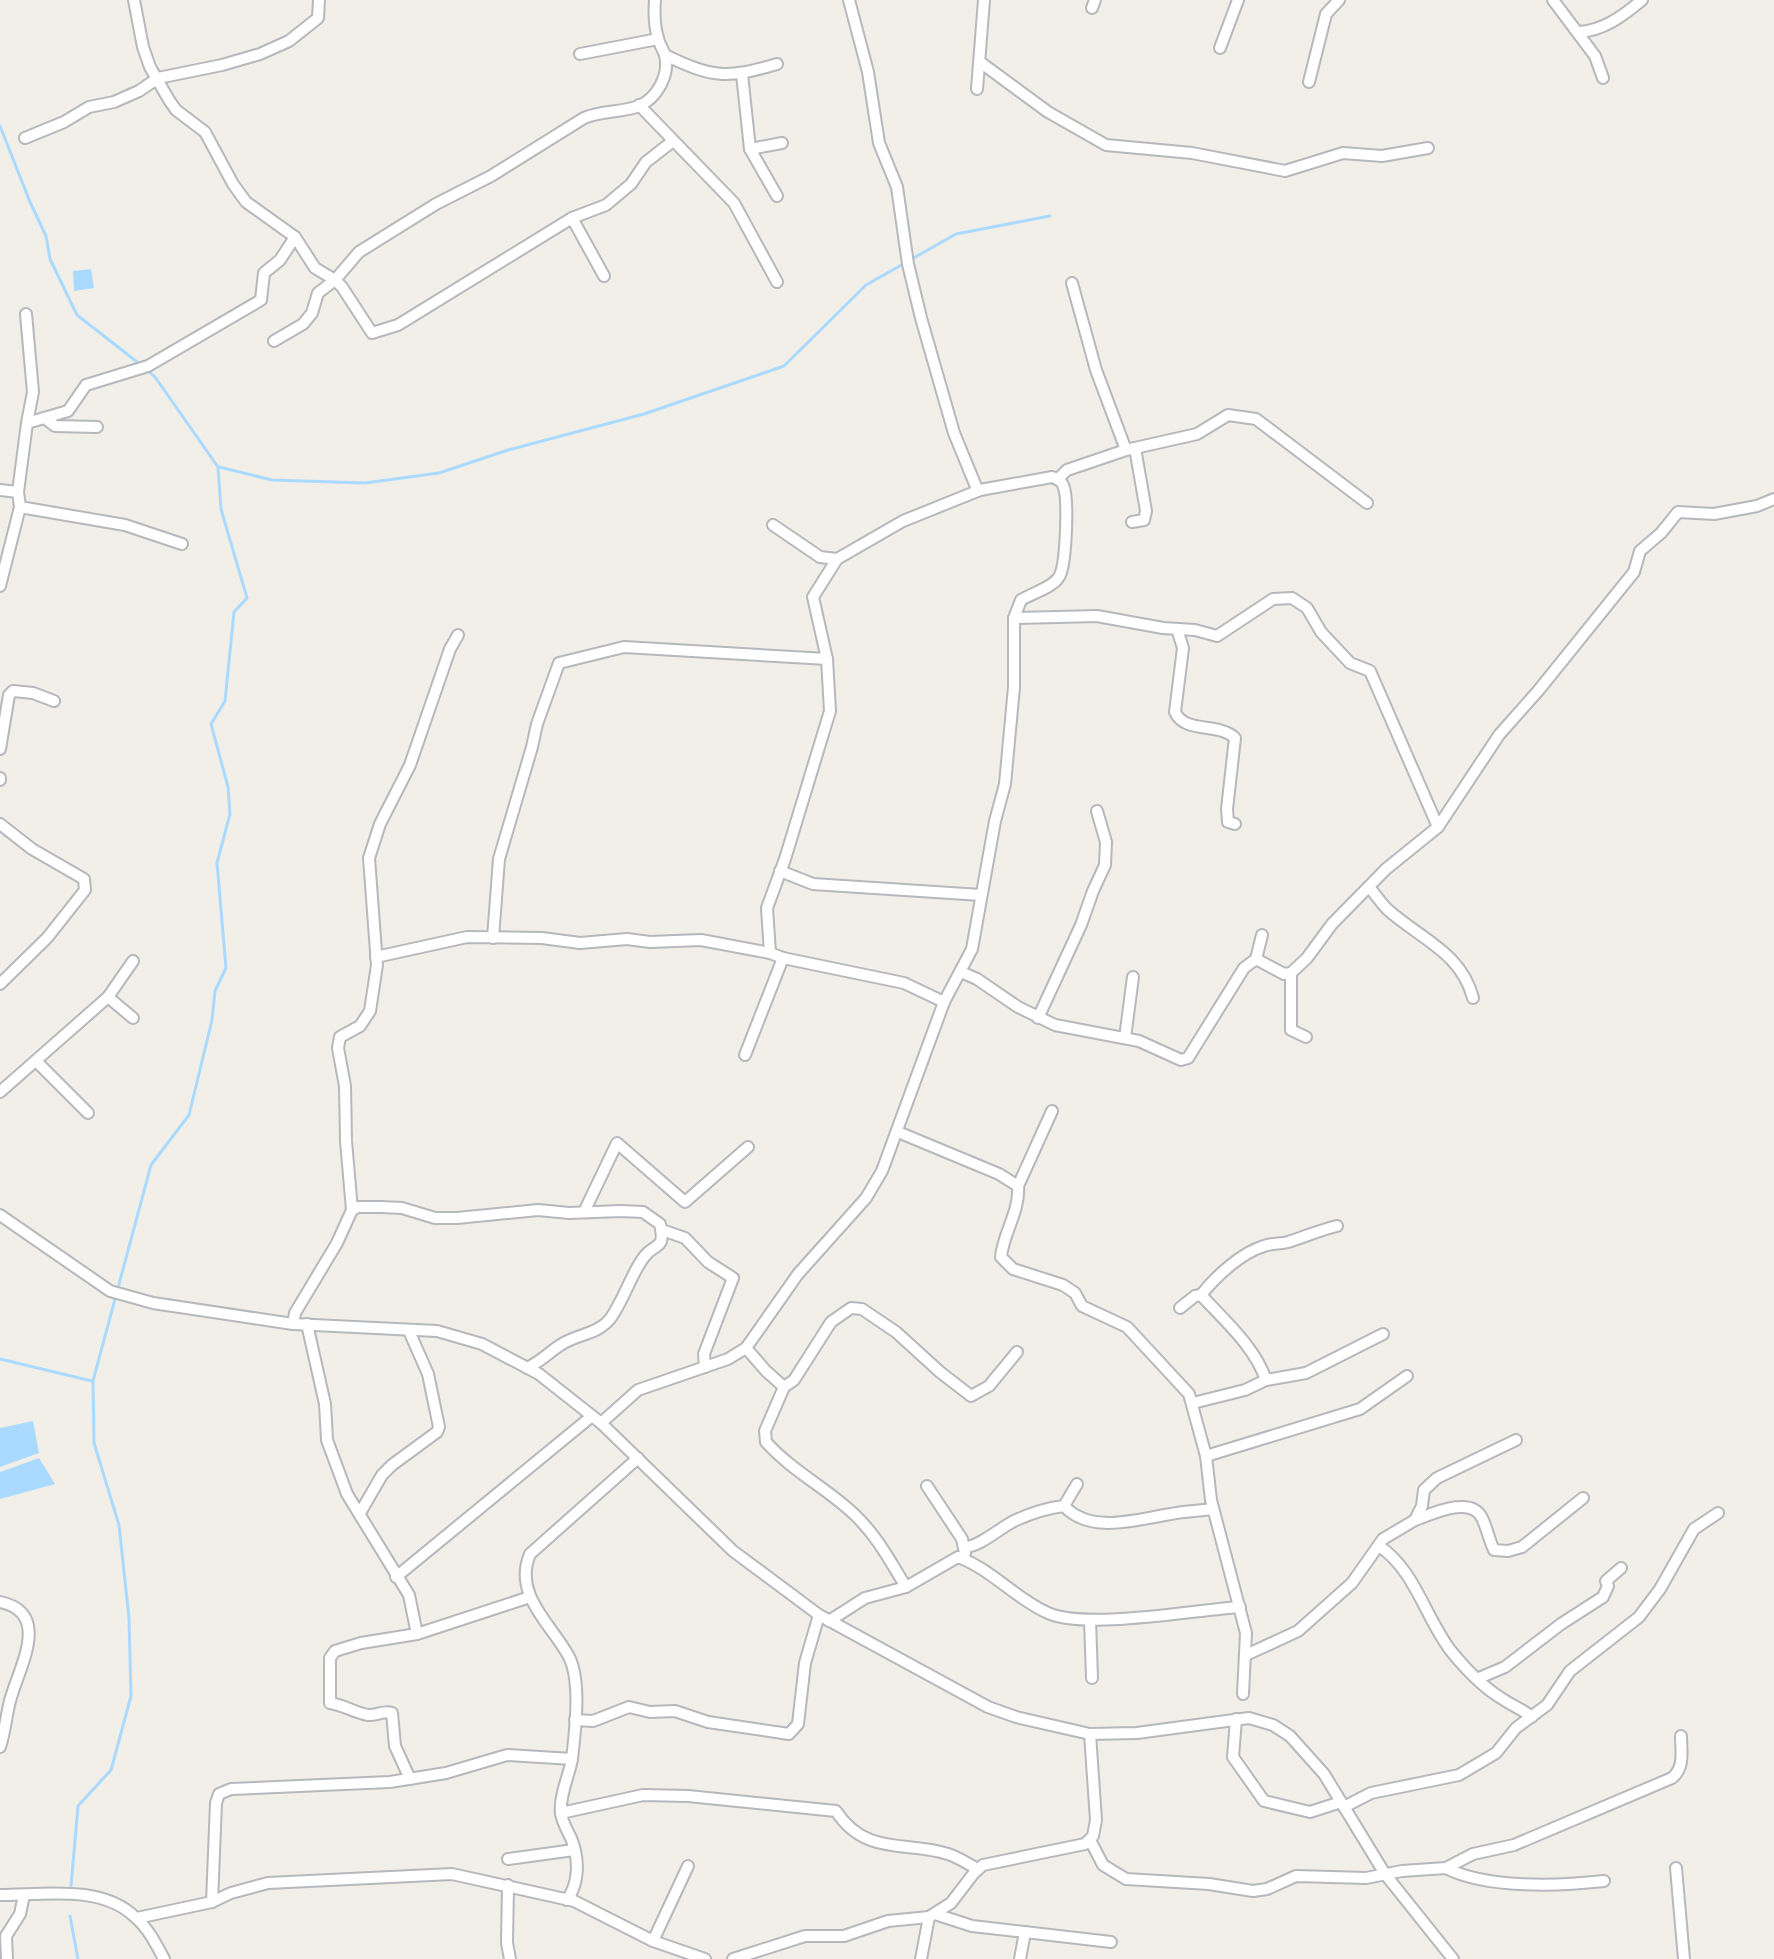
<svg xmlns="http://www.w3.org/2000/svg" width="1774" height="1959" viewBox="0 0 1774 1959" font-family="'Exo 2',sans-serif">
  <style>
    .water { fill: #aadaff }
    .lines { fill: none; stroke-linecap: round; stroke-linejoin: round }
    .stream { stroke: #aadaff; stroke-width: 3 }
    .minor-casing { stroke: #b5b8bc; stroke-width: 14 }
    .minor { stroke: #fff; stroke-width: 10 }
  </style>
  <rect width="100%" height="100%" fill="#f1efe8"/>
  <g class="water">
    <path d="M91,269L94,288L74,291L73,271Z"/>
    <path d="M33,1421L39,1453L0,1467V1428Z"/>
    <path d="M39,1458L55,1484L0,1499V1472Z"/>
  </g>
  <g class="lines">
    <g class="stream">
      <path d="M0,126L30,202L46,236L50,259L77,315L141,365"/>
      <path d="M910,260L956,234L1050,216"/>
      <path d="M219,467L272,480L365,483L439,473L508,450L644,414L784,366L866,285L905,263"/>
      <path d="M0,1359L92,1381"/>
      <path d="M71,1886L78,1806L111,1770L131,1696L129,1618L119,1525L94,1443L93,1381L151,1165L189,1115L212,1020L215,991L226,968L217,863L230,814L228,787L211,724L225,701L234,612L247,598L221,509L218,467L155,377L146,369"/>
      <path d="M70,1916L78,1959"/>
    </g>
    <defs>
      <g id="minor">
        <path d="M134,0L143,47L150,67L169,100L176,110L205,132L233,184L246,202L295,237L315,268L335,280L342,287L372,333L398,325L572,218L604,276"/>
        <path d="M849,0L868,72L879,143L897,187L908,264L921,318L954,433L977,489L980,490"/>
        <path d="M1553,0L1595,56L1603,78"/>
        <path d="M1092,8L1095,0"/>
        <path d="M1578,32C1603,31 1623,16 1642,0"/>
        <path d="M1220,48L1238,0"/>
        <path d="M580,54L658,39"/>
        <path d="M665,55C713,78 726,79 777,64"/>
        <path d="M980,62L1048,112L1106,145L1192,153L1285,171L1343,153L1382,156L1428,148"/>
        <path d="M742,74L750,149L777,196"/>
        <path d="M1309,82L1326,14L1339,0"/>
        <path d="M977,89L984,0"/>
        <path d="M639,105L734,203L777,282"/>
        <path d="M25,138L64,122L89,107L114,102L139,91L158,78L222,65L260,54L289,41L318,18L319,0"/>
        <path d="M750,149L782,143"/>
        <path d="M572,218L606,205L631,184L646,162L673,141"/>
        <path d="M1072,283L1096,370L1126,450"/>
        <path d="M26,314L33,392L27,423"/>
        <path d="M274,341L303,324L312,313L318,293L335,280L359,252L436,204L491,176L584,118C602,110 621,113 639,106C657,98 670,75 665,55C663,49 659,44 658,38C654,25 654,13 655,0"/>
        <path d="M45,418L55,426L97,427"/>
        <path d="M1058,479L1067,470L1126,450L1197,434L1228,415L1256,419L1367,503"/>
        <path d="M0,490L18,492"/>
        <path d="M20,507L125,525L182,544"/>
        <path d="M1132,522L1144,520L1146,511L1135,448"/>
        <path d="M0,586L20,507L18,492L27,423L68,411L86,385L148,366L261,300L264,273L280,260L295,237"/>
        <path d="M1014,618L1097,616L1163,628L1195,630L1217,636L1273,599L1292,598L1307,608L1321,632L1350,663L1370,671L1438,827"/>
        <path d="M1177,629L1183,648L1175,712C1185,734 1218,722 1235,738L1227,809L1228,822L1235,824"/>
        <path d="M0,749L9,695L13,691L33,693L54,701"/>
        <path d="M0,778V780"/>
        <path d="M0,824L32,849L84,879L85,890L47,938L0,984"/>
        <path d="M780,871L813,884L981,895"/>
        <path d="M1369,887C1375,894 1381,903 1387,909C1420,939 1461,952 1473,998"/>
        <path d="M493,938L499,859L532,747L537,724L559,663L624,647L827,659"/>
        <path d="M770,953L767,908L785,859L830,711L827,659L813,597L837,559"/>
        <path d="M376,957L467,937L542,938L580,943L627,939L650,942L701,940L770,953L783,958L904,983L944,1002"/>
        <path d="M1256,959L1284,974L1291,973L1307,958L1332,924L1386,869L1438,827L1499,735L1538,691L1634,572L1640,551L1661,533L1678,512L1714,514L1757,506L1774,499"/>
        <path d="M961,972L977,979L1018,1007L1055,1025L1139,1041L1181,1060L1188,1058L1244,968L1256,959L1262,935"/>
        <path d="M1291,973V1030L1306,1037"/>
        <path d="M108,997L133,1018"/>
        <path d="M1038,1018L1081,925L1093,891L1105,865L1106,842L1097,811"/>
        <path d="M1125,1038L1133,977"/>
        <path d="M745,1055L783,958"/>
        <path d="M36,1061L88,1113"/>
        <path d="M0,1092L108,997L133,961"/>
        <path d="M1052,1111L1018,1186C1020,1212 1003,1233 1001,1257L1013,1269L1063,1285L1075,1293L1082,1306L1127,1327L1189,1394L1206,1456L1211,1500L1246,1633L1243,1694"/>
        <path d="M898,1132L999,1174L1018,1186"/>
        <path d="M352,1210L358,1207H381L402,1208L435,1218H457L538,1210L569,1213L621,1211L643,1212L660,1224C666,1251 655,1242 644,1257C631,1274 624,1300 610,1319C598,1334 578,1334 562,1344C549,1352 542,1361 527,1368"/>
        <path d="M584,1212L617,1143L685,1202L748,1147"/>
        <path d="M0,1215L110,1291L153,1303L293,1324L437,1331L482,1344L539,1374L601,1423L733,1551L819,1615L988,1707L1016,1717L1090,1734L1137,1733L1249,1718L1273,1725L1290,1736L1324,1774L1385,1874L1453,1959"/>
        <path d="M662,1230L685,1238L708,1262L733,1278L704,1354L705,1367"/>
        <path d="M1180,1308L1195,1296L1201,1295"/>
        <path d="M293,1324L295,1313L337,1243L352,1210L346,1141L345,1086L338,1048L340,1037L360,1026L370,1011L377,965L369,858L380,824L410,765L450,649L458,635"/>
        <path d="M307,1324L325,1404L327,1440L347,1494L409,1595L417,1634"/>
        <path d="M746,1348L766,1371L784,1387L794,1380L831,1322L851,1308L862,1309L896,1332L940,1372L971,1396L989,1386L1017,1352"/>
        <path d="M1266,1380L1306,1373L1383,1334"/>
        <path d="M784,1387L765,1431L766,1442C793,1472 827,1488 855,1515C877,1536 890,1561 906,1587"/>
        <path d="M1193,1403L1245,1390L1266,1380C1255,1347 1224,1320 1201,1295C1216,1276 1241,1253 1264,1246C1272,1243 1280,1244 1288,1242C1304,1237 1320,1230 1337,1226"/>
        <path d="M601,1423L638,1390L728,1359L746,1348L798,1274L866,1198L882,1171L944,1002L972,949L995,821L1005,784L1014,687V618L1021,600C1032,593 1055,587 1060,575C1066,562 1069,497 1063,485C1061,480 1057,479 1052,477L980,490L903,521L837,559L820,557L773,525"/>
        <path d="M1206,1456L1360,1409L1407,1376"/>
        <path d="M927,1486L962,1539L965,1553"/>
        <path d="M1064,1506C1091,1535 1137,1519 1171,1514C1185,1511 1199,1511 1213,1509"/>
        <path d="M360,1513L382,1475L392,1465L437,1432L439,1427L428,1374L409,1331"/>
        <path d="M1415,1520C1432,1514 1471,1495 1482,1518C1487,1528 1489,1540 1494,1550L1508,1551L1522,1547L1583,1498"/>
        <path d="M1379,1546C1415,1570 1425,1617 1451,1651C1464,1667 1483,1687 1501,1698C1511,1705 1522,1709 1532,1717"/>
        <path d="M965,1547C979,1547 1000,1528 1014,1521C1029,1514 1047,1508 1064,1506L1077,1484"/>
        <path d="M396,1577L592,1416"/>
        <path d="M0,1602C53,1613 18,1669 10,1701C6,1716 5,1732 0,1747"/>
        <path d="M1090,1620L1092,1678"/>
        <path d="M829,1621L865,1598L906,1587L958,1557C991,1569 1016,1599 1048,1613C1086,1630 1194,1610 1240,1607"/>
        <path d="M1246,1655L1298,1631L1352,1583L1383,1539L1415,1520L1422,1506L1424,1490L1437,1478L1516,1440"/>
        <path d="M1479,1678L1505,1667L1561,1624L1603,1597L1608,1586L1606,1581L1621,1568"/>
        <path d="M1236,1719L1233,1757L1264,1801L1310,1812L1341,1802"/>
        <path d="M575,1720L593,1721L629,1707L650,1712L675,1711L708,1722L789,1734L798,1724L805,1663L819,1615"/>
        <path d="M410,1779L395,1746L392,1713C384,1710 376,1716 368,1715C355,1713 344,1705 330,1703V1658L335,1651L361,1643L417,1634L530,1597"/>
        <path d="M1344,1807L1371,1793L1459,1775L1496,1753L1516,1728L1547,1705L1570,1671L1639,1617L1660,1589L1694,1529L1718,1513"/>
        <path d="M561,1813L643,1795L688,1796L836,1811C865,1856 907,1841 948,1854C958,1857 968,1864 978,1869"/>
        <path d="M1090,1840L1103,1865L1126,1879L1209,1884L1253,1891L1267,1889L1296,1876L1366,1878L1402,1871L1446,1868L1473,1854L1514,1845L1672,1778C1685,1767 1681,1752 1681,1736"/>
        <path d="M508,1859L574,1850"/>
        <path d="M1446,1868C1487,1889 1559,1886 1604,1881"/>
        <path d="M1676,1868L1684,1959"/>
        <path d="M508,1885L507,1943L510,1959"/>
        <path d="M0,1895C42,1895 101,1884 135,1917C148,1928 156,1944 164,1959"/>
        <path d="M567,1900C580,1882 579,1858 571,1838C567,1830 562,1822 561,1813C559,1796 569,1776 572,1759C575,1732 582,1679 568,1655C550,1623 513,1594 530,1554L638,1458"/>
        <path d="M212,1902L216,1803L219,1794L231,1789L390,1782L446,1773L507,1755L572,1759"/>
        <path d="M935,1914L972,1926L1111,1942"/>
        <path d="M137,1918L212,1902L231,1893L268,1883L452,1874L574,1901L653,1941L705,1959"/>
        <path d="M653,1941L688,1866"/>
        <path d="M7,1959L6,1936L20,1914L24,1895"/>
        <path d="M733,1959L805,1936H844L888,1921L929,1917L951,1903L974,1873L983,1865L1085,1844L1093,1836L1096,1820L1090,1734"/>
        <path d="M921,1959L929,1917"/>
        <path d="M1020,1959L1025,1932"/>
      </g>
    </defs>
    <use href="#minor" class="minor-casing"/>
    <use href="#minor" class="minor"/>
  </g>
</svg>
